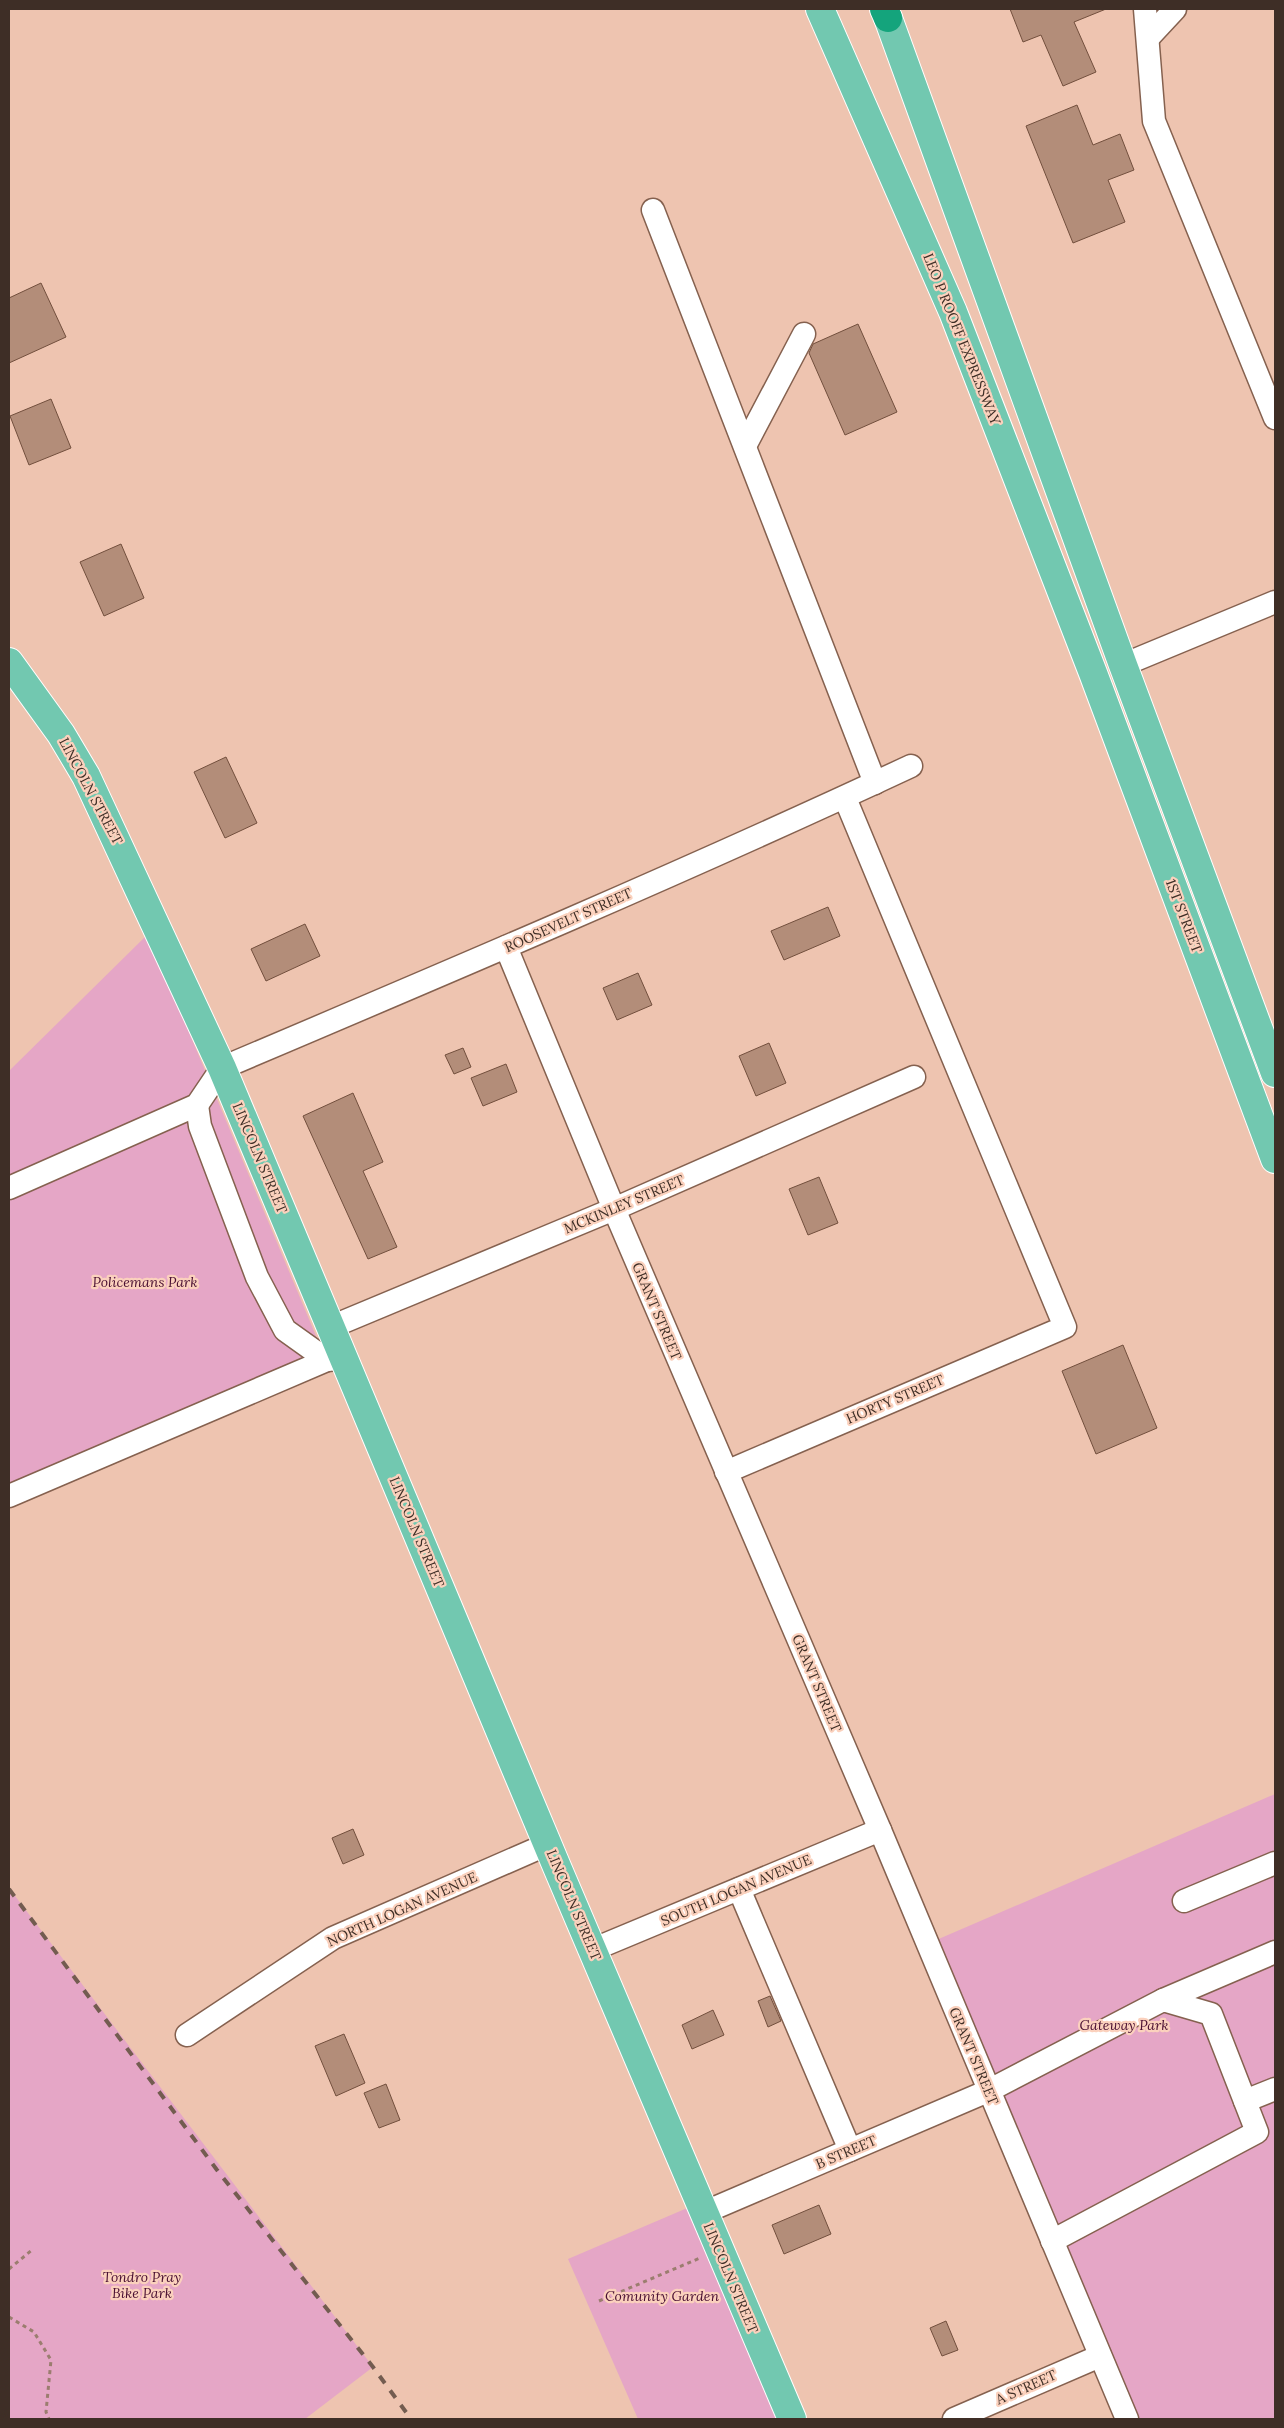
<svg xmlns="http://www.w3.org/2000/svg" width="1284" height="2428" viewBox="0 0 1284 2428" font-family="Lora,serif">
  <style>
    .green { fill: #e5a6c6 }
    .building { fill: #b38d79; stroke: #724f3d }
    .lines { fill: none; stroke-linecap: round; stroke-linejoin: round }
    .minor-casing { stroke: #85614f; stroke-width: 25 }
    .major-casing { stroke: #fff; stroke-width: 30 }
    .highway-casing { stroke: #fff; stroke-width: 30 }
    .path { stroke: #9b7d6f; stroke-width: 3; stroke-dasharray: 4 4; stroke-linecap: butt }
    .minor { stroke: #fff; stroke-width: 22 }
    .major { stroke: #72c8b0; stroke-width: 28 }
    .highway { stroke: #14a47c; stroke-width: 28 }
    .rail { stroke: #735c50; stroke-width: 4; stroke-dasharray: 9 9; stroke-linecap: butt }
    .labels { text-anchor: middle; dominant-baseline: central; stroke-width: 4.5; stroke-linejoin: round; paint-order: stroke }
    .street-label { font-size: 14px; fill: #3e2e26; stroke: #fbd1bd }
    .park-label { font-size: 14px; font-style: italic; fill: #490f32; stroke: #fbd1bd }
  </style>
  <rect width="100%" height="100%" fill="#eec4b0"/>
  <g class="green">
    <path d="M148,934L324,1355L9,1489V1071Z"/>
    <path d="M1275,1794V2419H1128L927,1944Z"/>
    <path d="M9,1888L373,2367L305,2419H9Z"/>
    <path d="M699,2203L792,2419H638L568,2259Z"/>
  </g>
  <g class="building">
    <path d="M1010,9H1106L1074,22L1096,72L1063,86L1041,35L1023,42Z"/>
    <path d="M1077,105L1093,145L1120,134L1134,170L1108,180L1125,222L1073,243L1026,126Z"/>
    <path d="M41,283L66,337L9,363V298Z"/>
    <path d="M858,324L897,412L845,435L809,353L813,344Z"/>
    <path d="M51,399L71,448L29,465L10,416Z"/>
    <path d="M121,544L144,598L104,616L80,562Z"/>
    <path d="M226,757L257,823L225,838L194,772Z"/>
    <path d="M828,907L840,936L784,960L771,931Z"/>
    <path d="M305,924L320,956L266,981L251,949Z"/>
    <path d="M638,973L652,1005L617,1020L603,988Z"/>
    <path d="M769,1043L786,1083L756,1096L739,1056Z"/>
    <path d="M463,1048L471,1067L454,1074L445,1055Z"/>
    <path d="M506,1064L517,1092L483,1106L471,1078Z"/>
    <path d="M353,1093L383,1162L363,1171L397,1247L368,1259L303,1116Z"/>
    <path d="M819,1177L838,1223L808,1235L789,1189Z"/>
    <path d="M1123,1345L1157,1428L1096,1454L1062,1371Z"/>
    <path d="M353,1829L364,1855L343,1864L332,1838Z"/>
    <path d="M770,1996L781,2021L768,2027L758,2001Z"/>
    <path d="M713,2010L724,2035L692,2049L682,2025Z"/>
    <path d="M344,2034L365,2083L336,2096L315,2046Z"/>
    <path d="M386,2084L400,2120L379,2128L364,2093Z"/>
    <path d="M819,2205L831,2234L784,2254L772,2225Z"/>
    <path d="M946,2321L958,2350L942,2356L930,2328Z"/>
  </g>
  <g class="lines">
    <defs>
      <g id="minor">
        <path d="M1145,9L1154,121L1275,418"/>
        <path d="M1148,38L1175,9"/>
        <path d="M653,210L875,783"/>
        <path d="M745,446L804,334"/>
        <path d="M1123,665L1275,602"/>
        <path d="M506,947L614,1209L880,1830L1127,2419"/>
        <path d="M197,1105L200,1126L257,1277L285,1330L327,1360L338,1359"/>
        <path d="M9,1188L197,1105L222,1068C453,970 684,872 911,766"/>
        <path d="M331,1327L614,1209L914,1077"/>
        <path d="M726,1472L1065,1327L845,798"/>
        <path d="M9,1496L327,1360"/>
        <path d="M739,1889L850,2150"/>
        <path d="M1184,1901L1275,1863"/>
        <path d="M592,1950L880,1830"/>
        <path d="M1163,2000L1275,1952"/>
        <path d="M187,2035L333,1938L548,1844"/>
        <path d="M1245,2101L1275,2089"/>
        <path d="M703,2213L988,2091L1163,2000L1211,2014L1257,2132L1052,2241"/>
        <path d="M954,2419L1100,2356"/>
      </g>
      <g id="major">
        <path d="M820,9L953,312L1093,673L1275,1159"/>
        <path d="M888,18L1123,665L1275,1073"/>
        <path d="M9,662L61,734L86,776L222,1068L557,1867L792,2419"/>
      </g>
      <path id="highway" d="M884,9L888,18"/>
    </defs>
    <use href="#minor" class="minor-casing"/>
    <use href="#major" class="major-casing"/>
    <use href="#highway" class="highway-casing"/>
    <g class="path">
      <path d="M9,2269L32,2250"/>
      <path d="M599,2301L700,2258"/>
      <path d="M9,2317L34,2332L51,2360L46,2412L49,2419"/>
    </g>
    <use href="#minor" class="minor"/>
    <use href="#major" class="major"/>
    <use href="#highway" class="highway"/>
    <path class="rail" d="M9,1889L217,2170L373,2367L411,2419"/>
  </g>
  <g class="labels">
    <g class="street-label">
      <text transform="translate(962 339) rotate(68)">LEO P ROOFF EXPRESSWAY</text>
      <text transform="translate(91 791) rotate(62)">LINCOLN STREET</text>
      <text transform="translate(1184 916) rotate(69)">1ST STREET</text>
      <text transform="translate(568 920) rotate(-24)">ROOSEVELT STREET</text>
      <text transform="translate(260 1158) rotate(67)">LINCOLN STREET</text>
      <text transform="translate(624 1204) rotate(-23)">MCKINLEY STREET</text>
      <text transform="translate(657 1311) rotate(67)">GRANT STREET</text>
      <text transform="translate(895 1399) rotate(-23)">HORTY STREET</text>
      <text transform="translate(417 1532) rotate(67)">LINCOLN STREET</text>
      <text transform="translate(817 1683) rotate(67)">GRANT STREET</text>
      <text transform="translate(736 1890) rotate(-23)">SOUTH LOGAN AVENUE</text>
      <text transform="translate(574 1905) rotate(67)">LINCOLN STREET</text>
      <text transform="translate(402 1909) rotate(-24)">NORTH LOGAN AVENUE</text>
      <text transform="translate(974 2056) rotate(67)">GRANT STREET</text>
      <text transform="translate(846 2152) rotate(-23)">B STREET</text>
      <text transform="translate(731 2278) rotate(67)">LINCOLN STREET</text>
      <text transform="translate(1026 2387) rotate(-24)">A STREET</text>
    </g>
    <g class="park-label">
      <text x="145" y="1282">Policemans Park</text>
      <text x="1124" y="2025">Gateway Park</text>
      <text x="142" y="2277">Tondro Pray<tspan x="142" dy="16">Bike Park</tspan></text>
      <text x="662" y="2296">Comunity Garden</text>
    </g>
  </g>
  <rect width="1284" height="2428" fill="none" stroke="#3e2e26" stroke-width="20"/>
</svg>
